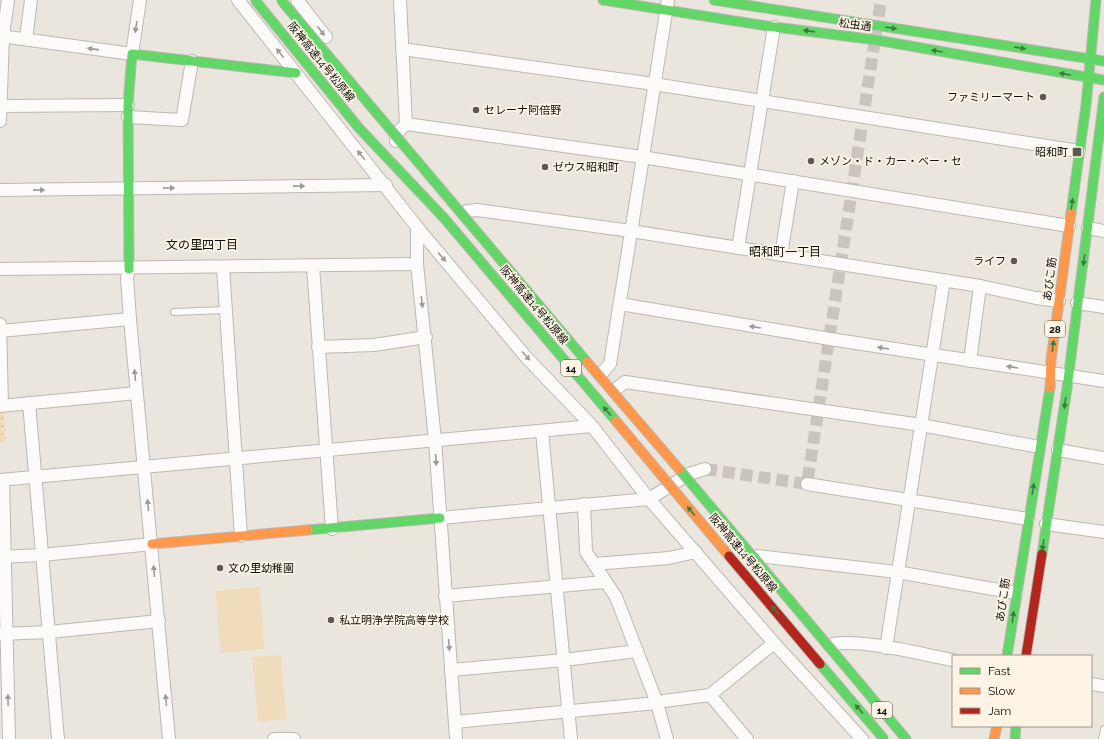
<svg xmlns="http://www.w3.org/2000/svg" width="1104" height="739" viewBox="0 0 1104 739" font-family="Raleway,'Noto Sans JP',sans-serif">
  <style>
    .grass { fill: url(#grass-dots) }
    .pitch { fill: #f0dcbb }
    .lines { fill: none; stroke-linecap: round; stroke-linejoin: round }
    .street-tunnel { stroke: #c9c4bd; stroke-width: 12; stroke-dasharray: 12 6; stroke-linecap: butt }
    .lane-casing { stroke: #bcb8b3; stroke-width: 8 }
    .street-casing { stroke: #bcb8b3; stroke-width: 14 }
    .fast-casing { stroke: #bcb8b3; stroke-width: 11 }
    .slow-casing { stroke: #bcb8b3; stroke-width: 11 }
    .jam-casing { stroke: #bcb8b3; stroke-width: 11 }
    .lane { stroke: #fcfbfa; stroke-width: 6 }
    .street { stroke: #fcfbfa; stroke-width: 12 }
    .fast { stroke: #63d668; stroke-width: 9 }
    .slow { stroke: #ff974d; stroke-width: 9 }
    .jam { stroke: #b3261e; stroke-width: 9 }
    .fast-bridge-casing { stroke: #bcb8b3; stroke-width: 11; stroke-linecap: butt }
    .slow-bridge-casing { stroke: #bcb8b3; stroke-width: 11; stroke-linecap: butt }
    .jam-bridge-casing { stroke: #bcb8b3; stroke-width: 11; stroke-linecap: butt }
    .fast-bridge { stroke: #63d668; stroke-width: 9 }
    .slow-bridge { stroke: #ff974d; stroke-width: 9 }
    .jam-bridge { stroke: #b3261e; stroke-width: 9 }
    .oneway { fill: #9d9b99 }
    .oneway2 { fill: #3d7b3d }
    .poi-dot { fill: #5c5853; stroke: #fdf4e5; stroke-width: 1.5 }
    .labels { text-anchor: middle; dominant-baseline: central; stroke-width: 3.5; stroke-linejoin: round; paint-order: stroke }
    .shield { fill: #fdf4e5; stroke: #56524a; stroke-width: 1 }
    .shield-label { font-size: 10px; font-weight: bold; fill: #0f0c08 }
    .street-label { font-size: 11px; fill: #0f0c08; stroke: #fdf4e5 }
    .poi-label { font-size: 11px; fill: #0f0c08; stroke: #fdf4e5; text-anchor: start }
    .neighbourhood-label { font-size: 12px; fill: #0f0c08; stroke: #fdf4e5 }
  </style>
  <defs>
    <pattern id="grass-dots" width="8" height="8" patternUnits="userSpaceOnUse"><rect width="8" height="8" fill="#f0dcbb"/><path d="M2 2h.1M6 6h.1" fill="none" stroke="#cdbc9f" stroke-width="1.8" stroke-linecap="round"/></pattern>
  </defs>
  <rect width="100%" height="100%" fill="#eae5dd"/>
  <path class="grass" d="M0,410H4L6,442H0Z"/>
  <g class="pitch">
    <path d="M259,587L265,649L221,653L215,591Z"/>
    <path d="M281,655L286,719L258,722L252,657Z"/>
  </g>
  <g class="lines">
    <path class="street-tunnel" d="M705,469L807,484L881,0"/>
    <defs>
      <g id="lane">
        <path d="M174,312L225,310"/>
        <path d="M1102,739L1104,729"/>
      </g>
      <g id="street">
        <path d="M238,0L417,227L526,357L592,426L649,499L774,643L862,739"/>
        <path d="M297,0L326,37"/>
        <path d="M400,0L406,124"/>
        <path d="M0,36L132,54L140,0"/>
        <path d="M26,39L31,0"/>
        <path d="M402,49L654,84L1079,151"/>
        <path d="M0,106L128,105"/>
        <path d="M128,117L182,120L192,61"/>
        <path d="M0,121L3,36L8,0"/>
        <path d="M396,141L398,132L406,124L642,157L1069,226"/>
        <path d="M0,190L386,185"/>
        <path d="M467,211L477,210L631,231L980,286L1036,298L1059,301"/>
        <path d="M417,227V264L435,440L456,739"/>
        <path d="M1088,228L1104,231"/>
        <path d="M738,248L774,27"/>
        <path d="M781,255L793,181"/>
        <path d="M313,266L332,529"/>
        <path d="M223,267L241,536"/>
        <path d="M0,269L417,264"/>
        <path d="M129,269L127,278L130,319L169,739"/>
        <path d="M1077,303L1104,307"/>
        <path d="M620,304L830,339L1104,381"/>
        <path d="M0,324L2,405"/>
        <path d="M0,331L130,319"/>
        <path d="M318,347L374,345L426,337"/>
        <path d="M970,361L980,286"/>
        <path d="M603,372L610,364L668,0"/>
        <path d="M616,389L625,382L921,425L1039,447"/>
        <path d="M29,403L58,739"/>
        <path d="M0,406L137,393"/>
        <path d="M542,431L571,739"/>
        <path d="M1058,450L1104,458"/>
        <path d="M0,480L592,426"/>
        <path d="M3,480L9,739"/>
        <path d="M807,484L1028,519"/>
        <path d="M584,504L586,552L616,597L657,703L667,739"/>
        <path d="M440,518L649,499L689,474L705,469"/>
        <path d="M1046,524L1104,532"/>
        <path d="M758,556L897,572L1016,593"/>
        <path d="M0,557L42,555L152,544"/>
        <path d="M594,564L669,558L696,552"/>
        <path d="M445,596L605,582"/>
        <path d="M0,634L49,632L159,621"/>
        <path d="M833,644C864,639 920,654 953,660"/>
        <path d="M886,648L944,280"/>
        <path d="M451,670L564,660L637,651"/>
        <path d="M1091,684L1104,686"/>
        <path d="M710,695L747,739"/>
        <path d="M455,722L657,703L664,701L710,695L774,643"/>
        <path d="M274,739H294"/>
      </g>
      <g id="fast">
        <path d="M603,0L767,26L876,40L1104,80"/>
        <path d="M714,0L1104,61"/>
        <path d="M1071,213L1086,105L1096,0"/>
        <path d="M129,269L128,105L132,54L296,73"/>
        <path d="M308,530L440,518"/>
        <path d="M1042,554L1067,388L1104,97"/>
        <path d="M1007,656L1050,388"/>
        <path d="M857,680L906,739"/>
        <path d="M1015,739L1016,726"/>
      </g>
      <g id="slow">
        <path d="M1050,388L1051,360L1071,213"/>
        <path d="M152,544L308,530"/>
        <path d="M994,739L997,726"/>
      </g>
      <path id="jam" d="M1026,656L1042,554"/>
    </defs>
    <use href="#lane" class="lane-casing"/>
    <use href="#street" class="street-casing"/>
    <use href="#fast" class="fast-casing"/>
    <use href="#slow" class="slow-casing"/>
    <use href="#jam" class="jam-casing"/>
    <use href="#lane" class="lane"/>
    <use href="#street" class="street"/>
    <use href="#fast" class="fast"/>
    <use href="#slow" class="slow"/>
    <use href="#jam" class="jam"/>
    <defs>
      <g id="fast-bridge">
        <path d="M255,0L359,128L444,218L616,421"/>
        <path d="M281,0L587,362"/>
        <path d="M679,469L857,680"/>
        <path d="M820,664L884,739"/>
      </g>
      <g id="slow-bridge">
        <path d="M587,362L679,469"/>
        <path d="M616,421L729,556"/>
      </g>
      <path id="jam-bridge" d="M729,556L820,664"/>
    </defs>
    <use href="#fast-bridge" class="fast-bridge-casing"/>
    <use href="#slow-bridge" class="slow-bridge-casing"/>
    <use href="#jam-bridge" class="jam-bridge-casing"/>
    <use href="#fast-bridge" class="fast-bridge"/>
    <use href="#slow-bridge" class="slow-bridge"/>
    <use href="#jam-bridge" class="jam-bridge"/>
  </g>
  <defs><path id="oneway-solid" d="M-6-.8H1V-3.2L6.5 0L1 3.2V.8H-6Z"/></defs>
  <g class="oneway">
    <use href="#oneway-solid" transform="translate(136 27) rotate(99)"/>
    <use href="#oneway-solid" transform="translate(321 31) rotate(53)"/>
    <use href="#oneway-solid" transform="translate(93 49) rotate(-172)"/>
    <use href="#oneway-solid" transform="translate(280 53) rotate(-128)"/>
    <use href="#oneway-solid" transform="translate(361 155) rotate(-129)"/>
    <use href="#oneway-solid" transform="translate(299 186) rotate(-1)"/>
    <use href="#oneway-solid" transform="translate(169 188) rotate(-1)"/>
    <use href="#oneway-solid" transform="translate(39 190) rotate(-1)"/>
    <use href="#oneway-solid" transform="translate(442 257) rotate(50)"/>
    <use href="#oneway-solid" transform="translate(422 302) rotate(83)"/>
    <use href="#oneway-solid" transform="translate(755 327) rotate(-171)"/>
    <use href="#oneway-solid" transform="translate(883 348) rotate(-171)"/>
    <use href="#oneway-solid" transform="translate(526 356) rotate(48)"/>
    <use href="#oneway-solid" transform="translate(1012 367) rotate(-171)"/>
    <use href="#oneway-solid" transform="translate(135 375) rotate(-95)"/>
    <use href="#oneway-solid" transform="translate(436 460) rotate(87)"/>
    <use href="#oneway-solid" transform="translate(148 505) rotate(-95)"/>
    <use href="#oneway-solid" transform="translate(154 571) rotate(-95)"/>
    <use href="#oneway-solid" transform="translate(449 645) rotate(86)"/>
    <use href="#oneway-solid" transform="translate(8 700) rotate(-91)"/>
    <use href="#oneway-solid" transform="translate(166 700) rotate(-95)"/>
  </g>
  <g class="oneway2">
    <use href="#oneway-solid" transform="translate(891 28) rotate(9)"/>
    <use href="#oneway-solid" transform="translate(809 31) rotate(-172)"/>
    <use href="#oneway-solid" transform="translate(1020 48) rotate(9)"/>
    <use href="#oneway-solid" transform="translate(937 51) rotate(-170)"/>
    <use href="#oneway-solid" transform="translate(1065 74) rotate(-171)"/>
    <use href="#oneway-solid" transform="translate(1072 204) rotate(-82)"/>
    <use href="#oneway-solid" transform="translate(1084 260) rotate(98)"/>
    <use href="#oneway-solid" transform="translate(1053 346) rotate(-82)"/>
    <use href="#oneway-solid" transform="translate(1065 403) rotate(98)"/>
    <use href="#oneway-solid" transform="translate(607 411) rotate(-130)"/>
    <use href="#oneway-solid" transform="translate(1033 489) rotate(-81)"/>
    <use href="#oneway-solid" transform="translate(691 511) rotate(-130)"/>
    <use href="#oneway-solid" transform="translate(1043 545) rotate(99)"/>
    <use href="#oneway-solid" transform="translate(775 610) rotate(-130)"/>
    <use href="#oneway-solid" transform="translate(1013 617) rotate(-82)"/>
    <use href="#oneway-solid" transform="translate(859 709) rotate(-131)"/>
  </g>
  <g class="poi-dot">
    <circle cx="1043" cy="97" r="4"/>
    <circle cx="476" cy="110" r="4"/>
    <rect x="1072" y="147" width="10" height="10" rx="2"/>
    <circle cx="811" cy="161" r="4"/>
    <circle cx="545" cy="167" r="4"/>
    <circle cx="1014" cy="261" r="4"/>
    <circle cx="220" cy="568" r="4"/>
    <circle cx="331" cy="620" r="4"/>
  </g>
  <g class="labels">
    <g class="shield">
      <rect x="1045" y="321" width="20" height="16" rx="3"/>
      <rect x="561" y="360" width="20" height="16" rx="3"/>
      <rect x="872" y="702" width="20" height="16" rx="3"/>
    </g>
    <g class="shield-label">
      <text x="1055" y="329">28</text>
      <text x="571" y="368">14</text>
      <text x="882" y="710">14</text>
    </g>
    <g class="street-label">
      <text transform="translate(855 25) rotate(8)">松虫通</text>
      <text transform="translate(321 62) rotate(51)">阪神高速14号松原線</text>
      <text transform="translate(1050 279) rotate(-83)">あびこ筋</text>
      <text transform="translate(534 305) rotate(50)">阪神高速14号松原線</text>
      <text transform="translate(743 553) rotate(50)">阪神高速14号松原線</text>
      <text transform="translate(1003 600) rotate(-82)">あびこ筋</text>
    </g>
    <g class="poi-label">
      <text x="1035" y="97" text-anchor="end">ファミリーマート</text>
      <text x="484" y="110">セレーナ阿倍野</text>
      <text x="1068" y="152" text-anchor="end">昭和町</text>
      <text x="819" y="161">メゾン・ド・カー・ベー・セ</text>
      <text x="553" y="167">ゼウス昭和町</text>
      <text x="1006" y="261" text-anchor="end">ライフ</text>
      <text x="228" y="568">文の里幼稚園</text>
      <text x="339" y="620">私立明浄学院高等学校</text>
    </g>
    <g class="neighbourhood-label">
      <text x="202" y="245">文の里四丁目</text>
      <text x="785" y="252">昭和町一丁目</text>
    </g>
  </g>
  <rect x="952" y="655" width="140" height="72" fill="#fdf4e5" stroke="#9e978d"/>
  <rect x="960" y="668" width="20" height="6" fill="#63d668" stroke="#9e978d"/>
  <text x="988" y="675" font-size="12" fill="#0f0c08">Fast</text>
  <rect x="960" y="688" width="20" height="6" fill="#ff974d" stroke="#9e978d"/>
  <text x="988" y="695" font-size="12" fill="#0f0c08">Slow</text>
  <rect x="960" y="708" width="20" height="6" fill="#b3261e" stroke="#9e978d"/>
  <text x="988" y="715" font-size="12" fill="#0f0c08">Jam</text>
</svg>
